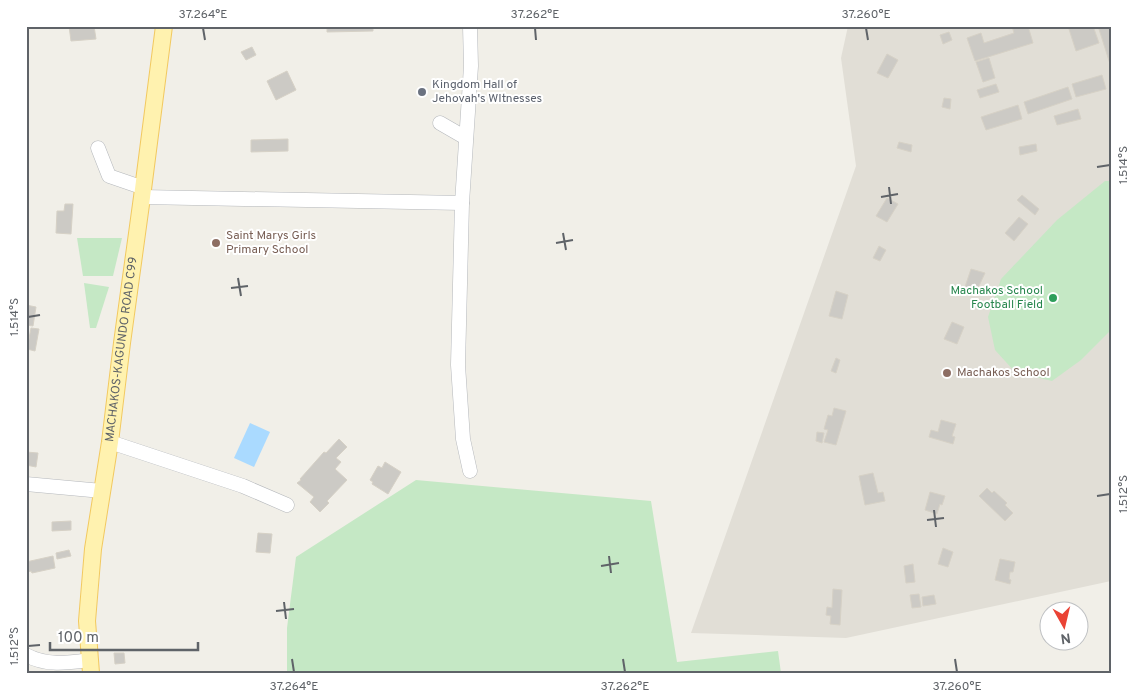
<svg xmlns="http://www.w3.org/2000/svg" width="1137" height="699" viewBox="0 0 1137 699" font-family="Overpass,sans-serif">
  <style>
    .education { fill: #e1ded6 }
    .green { fill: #c5e8c5 }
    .water { fill: #aadaff }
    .building { fill: #cccac5; stroke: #d6d1c6 }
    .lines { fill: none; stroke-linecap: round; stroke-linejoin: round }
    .minor-casing { stroke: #b5b8bc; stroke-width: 15 }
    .major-casing { stroke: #f2c960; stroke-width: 18 }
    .minor { stroke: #fff; stroke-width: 14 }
    .major { stroke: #fff2af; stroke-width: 16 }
    .ticks { fill: none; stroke: #5f6368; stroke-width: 2 }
    .worship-dot { fill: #6b7280; stroke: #fff; stroke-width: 2 }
    .education-dot { fill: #8d6e63; stroke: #fff; stroke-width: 2 }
    .leisure-dot { fill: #2e9e5b; stroke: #fff; stroke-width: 2 }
    .labels { text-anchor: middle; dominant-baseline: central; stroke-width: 4; stroke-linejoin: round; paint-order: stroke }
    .worship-label { font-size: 12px; fill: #5b616d; stroke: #fff; text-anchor: start }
    .education-label { font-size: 12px; fill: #785e54; stroke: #fff; text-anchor: start }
    .leisure-label { font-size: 12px; fill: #27864d; stroke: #fff; text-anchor: end }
    .street-label { font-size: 12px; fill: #5f6368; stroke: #fff }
    .neatline { fill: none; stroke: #5f6368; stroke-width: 2 }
    .ticks-label { font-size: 12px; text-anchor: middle; fill: #5f6368 }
  </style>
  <rect width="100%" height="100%" fill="#f1efe8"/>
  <path class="education" d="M848,26H1111V581L846,638L691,633L856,166L841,58Z"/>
  <g class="green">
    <path d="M1105,181H1111V330L1081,360L1052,381L1015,372L995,350L988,317L1001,279L1057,220Z"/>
    <path d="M77,238H122L113,276H83Z"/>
    <path d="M84,283L109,287L96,328H90Z"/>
    <path d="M416,480L651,501L677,662L778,651L781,673H287V628L296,557Z"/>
  </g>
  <path class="water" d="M250,423L270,432L254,467L234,458Z"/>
  <g class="building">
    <path d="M69,26H94L96,39L71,41Z"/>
    <path d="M327,26H373V31L327,32Z"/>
    <path d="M1012,26H1028L1033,43L975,61L967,38L981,33L984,43L1014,33Z"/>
    <path d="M1068,26H1093L1099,43L1076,51Z"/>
    <path d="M1098,26H1111V67Z"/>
    <path d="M949,32L952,40L943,44L940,35Z"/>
    <path d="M252,47L256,55L246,60L241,52Z"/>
    <path d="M887,54L898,60L888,78L877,73Z"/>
    <path d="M989,58L995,78L983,82L976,62Z"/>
    <path d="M287,71L296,90L276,100L267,81Z"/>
    <path d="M1102,75L1106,89L1076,97L1072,84Z"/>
    <path d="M996,84L999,92L980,98L977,90Z"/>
    <path d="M1068,87L1072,99L1028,114L1024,102Z"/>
    <path d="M944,98L951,99L950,109L942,107Z"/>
    <path d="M1018,105L1022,119L986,130L981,117Z"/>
    <path d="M1078,109L1081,119L1057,125L1054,116Z"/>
    <path d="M288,139V151L251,152V140Z"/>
    <path d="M899,142L912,145L911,152L897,148Z"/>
    <path d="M1036,144L1037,151L1020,155L1019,147Z"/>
    <path d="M1022,195L1039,209L1035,215L1017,200Z"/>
    <path d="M887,198L898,204L887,222L876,216Z"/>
    <path d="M65,204H73L71,234L56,233L57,211H64Z"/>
    <path d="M1019,217L1028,224L1014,241L1005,233Z"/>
    <path d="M879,246L886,250L880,261L873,258Z"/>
    <path d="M971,269L985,273L977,290L965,287Z"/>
    <path d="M836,291L848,295L842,319L829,316Z"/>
    <path d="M26,305L36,307L33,326L26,325Z"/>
    <path d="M952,322L964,327L957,344L944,339Z"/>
    <path d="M31,328L39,329L35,351L27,349Z"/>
    <path d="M836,358L840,360L836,373L831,371Z"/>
    <path d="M834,408L846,411L836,445L824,442L828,430L824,429L828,415L832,416Z"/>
    <path d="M941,420L956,424L952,436L955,437L953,444L929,437L931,430L938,432Z"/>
    <path d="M817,432L824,433L822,443L816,441Z"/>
    <path d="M339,439L347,447L336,458L341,462L335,469L347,480L327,501L329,503L320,512L310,502L314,497L297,483L301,480L300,479L324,452L326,453Z"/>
    <path d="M26,452L38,453L36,467L26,465Z"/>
    <path d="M385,462L401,472L388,494L372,484L373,482L370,480L378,466L382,468Z"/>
    <path d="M873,473L878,493L883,492L885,501L865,505L859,476Z"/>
    <path d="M987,488L992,493L994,491L1007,503L1005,505L1013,513L1005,521L979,496Z"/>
    <path d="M930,492L945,496L942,505L940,504L937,514L925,510Z"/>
    <path d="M71,521V530L52,531V522Z"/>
    <path d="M258,533L272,534L270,553L256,552Z"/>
    <path d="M943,548L953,552L948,567L938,564Z"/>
    <path d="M69,550L71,556L57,559L56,553Z"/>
    <path d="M53,556L55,568L32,573L31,571L28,572L26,562Z"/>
    <path d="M1000,559L1015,562L1013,572H1010L1009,579L1011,580L1010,584L995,580Z"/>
    <path d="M913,564L915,582L906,583L904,566Z"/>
    <path d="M833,589L842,590L840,625L830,624L831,616L826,615L827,607L832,608Z"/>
    <path d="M919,594L921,607L912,608L910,595Z"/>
    <path d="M934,595L936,604L923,606L922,597Z"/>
    <path d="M114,653H124L125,663L115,664Z"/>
  </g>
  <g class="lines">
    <defs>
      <g id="minor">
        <path d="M440,123L466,138"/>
        <path d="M98,148L109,176L144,188"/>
        <path d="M142,197L462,203"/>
        <path d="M110,442L243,486L287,505"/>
        <path d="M470,471L463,439L458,365L462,203L471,66L470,26"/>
        <path d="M26,484L102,491"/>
        <path d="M26,655C46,666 67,663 89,660"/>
      </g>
      <g id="major">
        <path id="s1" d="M91,673L87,621L93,549L110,442L122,343L142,197L164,26"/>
      </g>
    </defs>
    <use href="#minor" class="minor-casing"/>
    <use href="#major" class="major-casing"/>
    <use href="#minor" class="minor"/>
    <use href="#major" class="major"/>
  </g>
  <path class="ticks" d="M203,28L205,40M535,28L536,40M866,28L868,40M1097,167L1110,165M889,187L891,204M881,197L898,194M563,233L566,250M556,243L573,240M238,278L241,296M231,288L248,286M28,317L40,315M1097,496L1110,494M934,510L936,527M927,520L944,518M609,556L611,573M601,566L619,563M284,602L286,619M276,611L294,609M28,646L40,645M292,659L294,672M623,659L625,672M955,659L957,672"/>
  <circle class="worship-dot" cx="422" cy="92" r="5"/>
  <g class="education-dot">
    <circle cx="216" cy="243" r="5"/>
    <circle cx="947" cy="373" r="5"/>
  </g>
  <circle class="leisure-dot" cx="1053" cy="298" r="5"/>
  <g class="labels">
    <g class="worship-label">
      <text x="432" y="85">Kingdom Hall of<tspan x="432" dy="14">Jehovah's WItnesses</tspan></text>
    </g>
    <g class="education-label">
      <text x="226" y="236">Saint Marys Girls<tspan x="226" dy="14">Primary School</tspan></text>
      <text x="957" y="373">Machakos School</text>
    </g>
    <g class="leisure-label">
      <text x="1043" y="291">Machakos School<tspan x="1043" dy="14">Football Field</tspan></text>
    </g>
    <g class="street-label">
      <text stroke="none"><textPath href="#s1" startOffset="326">MACHAKOS-KAGUNDO ROAD C99</textPath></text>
    </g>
  </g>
  <rect width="1137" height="699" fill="none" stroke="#ffffff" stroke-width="55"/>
  <g transform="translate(1064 626) rotate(172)"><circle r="24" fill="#ffffff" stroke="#bfc1c3"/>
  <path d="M0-4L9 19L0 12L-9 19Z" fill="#ea4335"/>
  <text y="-8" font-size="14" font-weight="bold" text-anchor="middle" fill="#5f6368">N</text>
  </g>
  <path d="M50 642v8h148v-8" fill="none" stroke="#5f6368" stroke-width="2.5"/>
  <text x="58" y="642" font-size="15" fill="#5f6368" stroke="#ffffff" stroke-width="4" paint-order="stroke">100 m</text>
  <rect x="28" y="28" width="1082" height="644" class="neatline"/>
  <g class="ticks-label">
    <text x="203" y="18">37.264°E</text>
    <text x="535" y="18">37.262°E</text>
    <text x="866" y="18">37.260°E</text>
    <text transform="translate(1123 165) rotate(-90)" y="4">1.514°S</text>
    <text transform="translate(14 317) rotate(-90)" y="4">1.514°S</text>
    <text transform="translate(1123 494) rotate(-90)" y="4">1.512°S</text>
    <text transform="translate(14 646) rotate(-90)" y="4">1.512°S</text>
    <text x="294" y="690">37.264°E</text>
    <text x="625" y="690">37.262°E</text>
    <text x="957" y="690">37.260°E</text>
  </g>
</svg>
